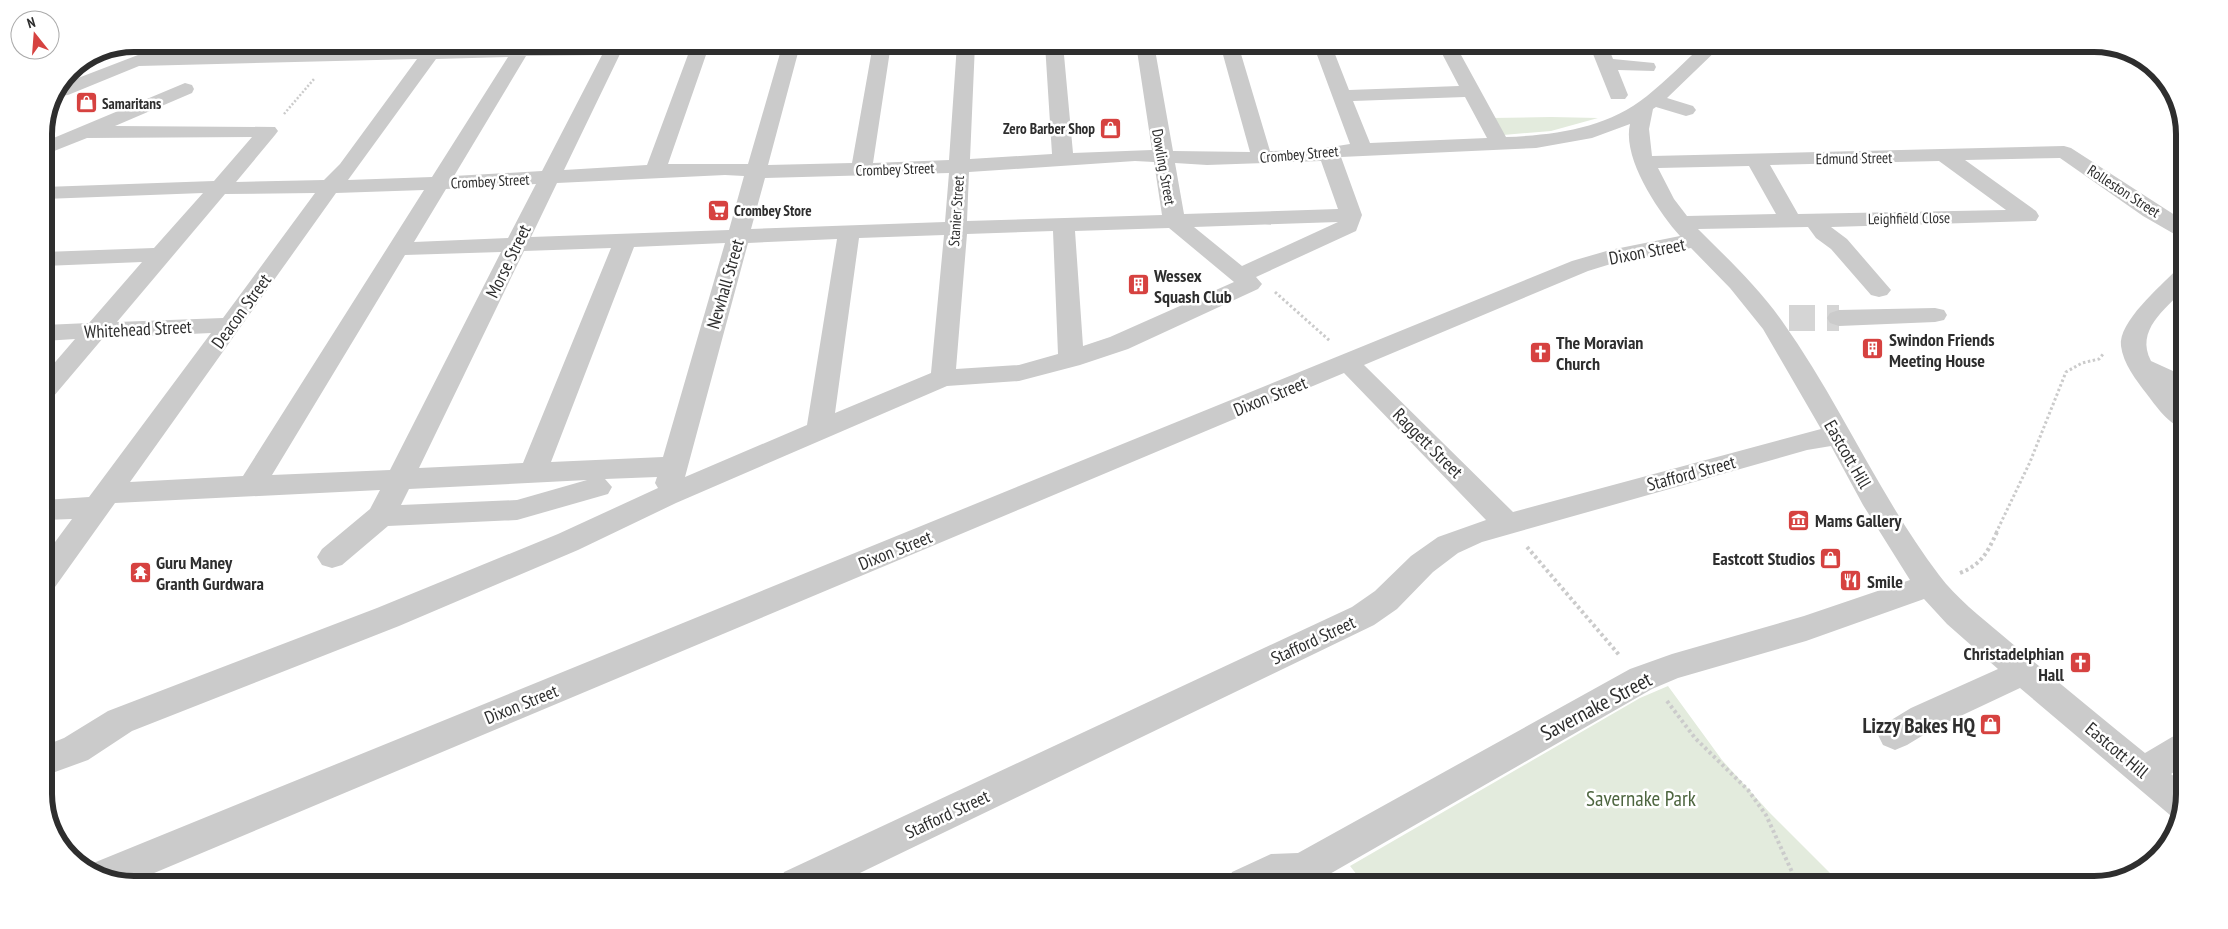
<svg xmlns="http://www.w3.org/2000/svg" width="2228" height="929" viewBox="0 0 2228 929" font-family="'PT Sans Narrow',sans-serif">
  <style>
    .green { fill: #e3ebdd }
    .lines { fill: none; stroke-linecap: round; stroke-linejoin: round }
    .minor-tunnel { stroke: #d5d5d5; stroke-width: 26; stroke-dasharray: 26 12; stroke-linecap: butt }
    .path-far2 { stroke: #cbcbcb; stroke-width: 2.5; stroke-dasharray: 2 2; stroke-linecap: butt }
    .path-far1 { stroke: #cbcbcb; stroke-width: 3; stroke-dasharray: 2.5 2.5; stroke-linecap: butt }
    .path { stroke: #cbcbcb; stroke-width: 4; stroke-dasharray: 3 3; stroke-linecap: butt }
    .minor { fill: #cbcbcb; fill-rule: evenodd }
    .labels { text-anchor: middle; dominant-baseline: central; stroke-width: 5; stroke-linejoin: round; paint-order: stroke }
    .far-poi-label { font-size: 15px; font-weight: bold; fill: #2e2e2e; stroke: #fff; text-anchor: start }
    .far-street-label { font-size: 15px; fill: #2e2e2e; stroke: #fff }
    .street-label { font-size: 18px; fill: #2e2e2e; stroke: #fff }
    .poi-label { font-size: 18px; font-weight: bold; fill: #2e2e2e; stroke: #fff; text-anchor: start }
    .near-street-label { font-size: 21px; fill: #2e2e2e; stroke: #fff }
    .near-poi-label { font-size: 21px; font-weight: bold; fill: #2e2e2e; stroke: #fff; text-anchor: end }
    .near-park-label { font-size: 21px; fill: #4e6640; stroke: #fff }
    .rim { fill: none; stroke: #2e2e2e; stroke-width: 6 }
  </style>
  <rect width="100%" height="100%" fill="#fff"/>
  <g class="green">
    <path d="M1551,117L1598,118L1551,131L1503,135L1492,118Z"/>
    <path d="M1668,686L1722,760L1769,812L1842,885H1365L1350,866L1640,698Z"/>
  </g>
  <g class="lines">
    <path class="minor-tunnel" d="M1789,318H1839"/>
    <path class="path-far2" d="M284,114L314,79"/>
    <g class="path-far1">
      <path d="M1275,292L1330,341"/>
      <path d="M1996,533L2030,462L2066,372L2082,363L2099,359L2104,353"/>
    </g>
    <g class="path">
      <path d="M1527,547L1620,656"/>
      <path d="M1960,573C1982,564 1987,553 1997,532"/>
      <path d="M1667,701L1695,738L1748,790L1766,815L1798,885"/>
    </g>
    <g class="minor">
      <path d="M429,44H445L444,48L599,44H811L808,48L799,49L768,165L852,163L873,44H891L873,163L949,160L957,44H975L970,159L1052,154L1045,44H1063L1073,153L1152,150L1136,44H1154L1173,151L1250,152L1220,44H1238L1270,151L1312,150L1350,144L1313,44H1331L1349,90L1459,86L1437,44H1455L1506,137C1557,135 1607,128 1647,96C1667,80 1685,61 1704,44H1723L1667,98L1693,106L1696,110L1693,114L1686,116L1656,107L1653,109L1649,129L1652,156L2064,146L2071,148L2184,221V237L2176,235L2143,216L2060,158L1965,160L2036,211L2039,216L2036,221L1831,227L1847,239L1891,290L1887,295L1879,297L1871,295L1831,249L1816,238L1808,227L1698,229C1727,258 1758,287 1782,321C1840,402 1879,496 1939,575C1956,598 1981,617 2002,635C2049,675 2097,714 2145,753L2172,737L2184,732V765L2171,774L2184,784L2179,819L2170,815L2020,688L1935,728L1907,745L1895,750L1883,745L1878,735L1883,725L1911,708L1998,669L1947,624L1924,599L1806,641L1678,678L1652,689L1328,875L1332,885H1227L1232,872L1271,854L1298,853L1630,669L1672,654L1804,616L1910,580L1863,505L1831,446L1807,450L1482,542L1458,553L1433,572L1397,609L1374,625L835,885H779L784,872L1352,607L1375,591L1411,556L1438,537L1486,520L1344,373L128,884L100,878L86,866L1572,261L1610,250L1680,236C1658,211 1622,158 1630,124L1592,138L1536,148L1341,157L1362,215L1356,231L1256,277L1262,284L1258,289L1128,349L1080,365L1019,381L947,386L676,503L578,550L399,626L132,731L88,760L44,776V746L64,738L108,711L377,608L558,534L658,488L655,483L657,477L605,479L612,487L608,494L517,520L388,526L342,565L332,568L322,565L317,557L322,549L370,509L380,490L115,503L55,587L44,591V557L72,519L44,520V500L89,497L211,333L103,338L53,397L44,400V375L75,339L44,341V325L89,323L142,262L44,266V252L154,248L203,193L44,199V187L214,181L252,137L87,138L44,155V142L185,83L192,85L194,89L192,93L115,126L275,127L278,131L275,135L236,182L324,180L340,164L417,59L139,66L68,95L59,96L65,83L151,50L157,51L160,55L425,48ZM781,50L748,164H668L707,52ZM689,52L647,165L564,170L620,54ZM602,55L542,171L454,176L526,56ZM508,57L432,177L348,180L436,59ZM1465,97L1487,138L1370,143L1353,101ZM1135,161L1154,162L1162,215L967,221L969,172ZM1321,161L1338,209L1184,214L1175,163L1207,165ZM1939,161L2006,210L1798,214L1770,165ZM1749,166L1776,214L1687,216L1674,199L1658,168ZM949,173L945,222L751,229L765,178ZM725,175L744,176L729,230L531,237L557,183ZM536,184L508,238L414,242L446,189ZM424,190L243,476L130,482L336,193ZM315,193L223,318L117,322L225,194ZM1338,222L1242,266L1194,227ZM1169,228L1234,282L1110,337L1083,346L1075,231ZM1053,231L1058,354L1019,365L956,369L967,234ZM944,235L931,373L835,413L859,238ZM837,239L807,425L685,477L748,243ZM725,243L663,457L551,462L634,247ZM611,248L523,463L419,468L524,251ZM1691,248L1730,288L1763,329L1821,429L1513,512L1364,365L1588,271L1614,263ZM501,252L390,470L272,475L405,255ZM587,480L517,500L401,505L409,489Z"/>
      <path d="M1589,44H1607L1613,59L1654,63L1656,67L1654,71L1618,70L1628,95L1625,99H1611Z"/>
      <path d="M2184,268V289C2165,310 2135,330 2151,361L2184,376V394L2173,391L2184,404V429C2168,424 2156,406 2146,393C2136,380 2123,363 2121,346C2118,322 2160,287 2176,270Z"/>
      <path d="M1935,308L1944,310L1947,315L1944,320L1935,322L1839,326L1830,323L1827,318L1830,313L1839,310Z"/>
    </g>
  </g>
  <defs>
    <symbol id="shop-square" viewBox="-11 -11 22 22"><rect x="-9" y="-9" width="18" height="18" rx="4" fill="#d64240" stroke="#fff"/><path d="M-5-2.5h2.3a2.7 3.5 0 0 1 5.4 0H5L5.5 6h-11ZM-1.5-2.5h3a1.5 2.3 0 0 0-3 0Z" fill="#fff"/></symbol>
    <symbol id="supermarket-square" viewBox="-11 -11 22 22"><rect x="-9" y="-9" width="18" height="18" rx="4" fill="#d64240" stroke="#fff"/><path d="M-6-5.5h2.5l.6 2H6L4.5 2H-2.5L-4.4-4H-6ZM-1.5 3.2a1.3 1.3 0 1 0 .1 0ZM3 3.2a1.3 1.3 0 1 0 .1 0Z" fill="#fff"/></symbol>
    <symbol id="building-square" viewBox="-11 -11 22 22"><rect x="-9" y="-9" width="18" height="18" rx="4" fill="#d64240" stroke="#fff"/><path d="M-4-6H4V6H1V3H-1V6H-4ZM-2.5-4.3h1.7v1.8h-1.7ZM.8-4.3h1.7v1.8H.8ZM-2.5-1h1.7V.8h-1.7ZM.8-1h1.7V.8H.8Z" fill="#fff"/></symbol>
    <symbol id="church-square" viewBox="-11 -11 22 22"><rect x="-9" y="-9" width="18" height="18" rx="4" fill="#d64240" stroke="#fff"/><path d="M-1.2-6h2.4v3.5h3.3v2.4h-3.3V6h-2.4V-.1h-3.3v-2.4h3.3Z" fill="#fff"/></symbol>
    <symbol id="museum-square" viewBox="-11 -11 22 22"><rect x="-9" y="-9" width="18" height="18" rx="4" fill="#d64240" stroke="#fff"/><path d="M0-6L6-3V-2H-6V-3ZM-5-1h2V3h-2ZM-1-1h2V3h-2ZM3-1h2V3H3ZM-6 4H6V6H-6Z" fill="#fff"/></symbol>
    <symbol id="temple-square" viewBox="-11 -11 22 22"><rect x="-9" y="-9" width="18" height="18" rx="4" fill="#d64240" stroke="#fff"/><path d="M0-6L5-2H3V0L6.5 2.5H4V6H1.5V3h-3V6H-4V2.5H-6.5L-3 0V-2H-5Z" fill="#fff"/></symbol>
    <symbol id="restaurant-square" viewBox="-11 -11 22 22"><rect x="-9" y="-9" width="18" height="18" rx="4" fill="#d64240" stroke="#fff"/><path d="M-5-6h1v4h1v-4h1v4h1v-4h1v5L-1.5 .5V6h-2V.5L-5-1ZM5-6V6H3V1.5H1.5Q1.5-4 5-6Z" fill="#fff"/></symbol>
  </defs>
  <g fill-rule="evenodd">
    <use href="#shop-square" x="74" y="90" width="25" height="25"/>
    <use href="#shop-square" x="1098" y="116" width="25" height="25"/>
    <use href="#supermarket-square" x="706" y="198" width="25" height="25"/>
    <use href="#building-square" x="1126" y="272" width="25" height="25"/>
    <use href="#building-square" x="1860" y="336" width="25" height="25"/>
    <use href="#church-square" x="1528" y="340" width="25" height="25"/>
    <use href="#museum-square" x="1786" y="508" width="25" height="25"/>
    <use href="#shop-square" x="1818" y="546" width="25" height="25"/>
    <use href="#temple-square" x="128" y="560" width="25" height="25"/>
    <use href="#restaurant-square" x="1838" y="568" width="25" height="25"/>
    <use href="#church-square" x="2068" y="650" width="25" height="25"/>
    <use href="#shop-square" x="1978" y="712" width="25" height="25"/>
  </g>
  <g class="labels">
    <g class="far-poi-label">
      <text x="102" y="103">Samaritans</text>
      <text x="1095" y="128" text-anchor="end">Zero Barber Shop</text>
      <text x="734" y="210">Crombey Store</text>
    </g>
    <g class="far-street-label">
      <text transform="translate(1299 154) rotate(-5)">Crombey Street</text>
      <text transform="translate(1854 158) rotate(-1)">Edmund Street</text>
      <text transform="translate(1164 167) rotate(80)">Dowling Street</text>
      <text transform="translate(895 169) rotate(-2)">Crombey Street</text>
      <text transform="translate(490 181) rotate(-3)">Crombey Street</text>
      <text transform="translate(2124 191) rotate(33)">Rolleston Street</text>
      <text transform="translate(956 211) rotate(-86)">Stanier Street</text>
      <text transform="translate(1909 218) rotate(-1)">Leighfield Close</text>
    </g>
    <g class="street-label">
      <text transform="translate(1647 251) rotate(-11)">Dixon Street</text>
      <text transform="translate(508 261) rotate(-64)">Morse Street</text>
      <text transform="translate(725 284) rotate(-74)">Newhall Street</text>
      <text transform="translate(241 311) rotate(-54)">Deacon Street</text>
      <text transform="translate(138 329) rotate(-3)">Whitehead Street</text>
      <text transform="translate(1270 396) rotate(-22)">Dixon Street</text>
      <text transform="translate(1428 443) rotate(45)">Raggett Street</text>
      <text transform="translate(1848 454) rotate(60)">Eastcott Hill</text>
      <text transform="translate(1691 473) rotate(-15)">Stafford Street</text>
      <text transform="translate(895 550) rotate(-22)">Dixon Street</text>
      <text transform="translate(1313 640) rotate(-25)">Stafford Street</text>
      <text transform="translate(521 704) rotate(-22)">Dixon Street</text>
      <text transform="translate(2117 750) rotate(40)">Eastcott Hill</text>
      <text transform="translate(947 814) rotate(-25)">Stafford Street</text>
    </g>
    <g class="poi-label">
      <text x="1154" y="275">Wessex<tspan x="1154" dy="21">Squash Club</tspan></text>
      <text x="1889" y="339">Swindon Friends<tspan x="1889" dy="21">Meeting House</tspan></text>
      <text x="1556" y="342">The Moravian<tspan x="1556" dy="21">Church</tspan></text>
      <text x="1815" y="520">Mams Gallery</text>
      <text x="1815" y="558" text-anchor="end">Eastcott Studios</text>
      <text x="156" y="562">Guru Maney<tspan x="156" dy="21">Granth Gurdwara</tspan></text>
      <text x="1867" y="581">Smile</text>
      <text x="2064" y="653" text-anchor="end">Christadelphian<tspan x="2064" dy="21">Hall</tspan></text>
    </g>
    <g class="near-street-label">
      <text transform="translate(1596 706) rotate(-28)">Savernake Street</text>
    </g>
    <g class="near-poi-label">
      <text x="1975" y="725">Lizzy Bakes HQ</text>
    </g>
    <g class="near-park-label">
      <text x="1641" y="798">Savernake Park</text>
    </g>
  </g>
  <path d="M0 0H2228V929H0ZM134 52H2094A82 82 0 0 1 2176 134V794A82 82 0 0 1 2094 876H134A82 82 0 0 1 52 794V134A82 82 0 0 1 134 52Z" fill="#fff" fill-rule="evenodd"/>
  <path class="rim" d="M134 52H2094A82 82 0 0 1 2176 134V794A82 82 0 0 1 2094 876H134A82 82 0 0 1 52 794V134A82 82 0 0 1 134 52Z"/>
  <g transform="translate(35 35) rotate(343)"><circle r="24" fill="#ffffff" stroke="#ababab"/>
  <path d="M0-4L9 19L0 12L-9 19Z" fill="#d64240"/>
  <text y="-8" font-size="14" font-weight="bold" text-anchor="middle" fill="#2e2e2e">N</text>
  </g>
</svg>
